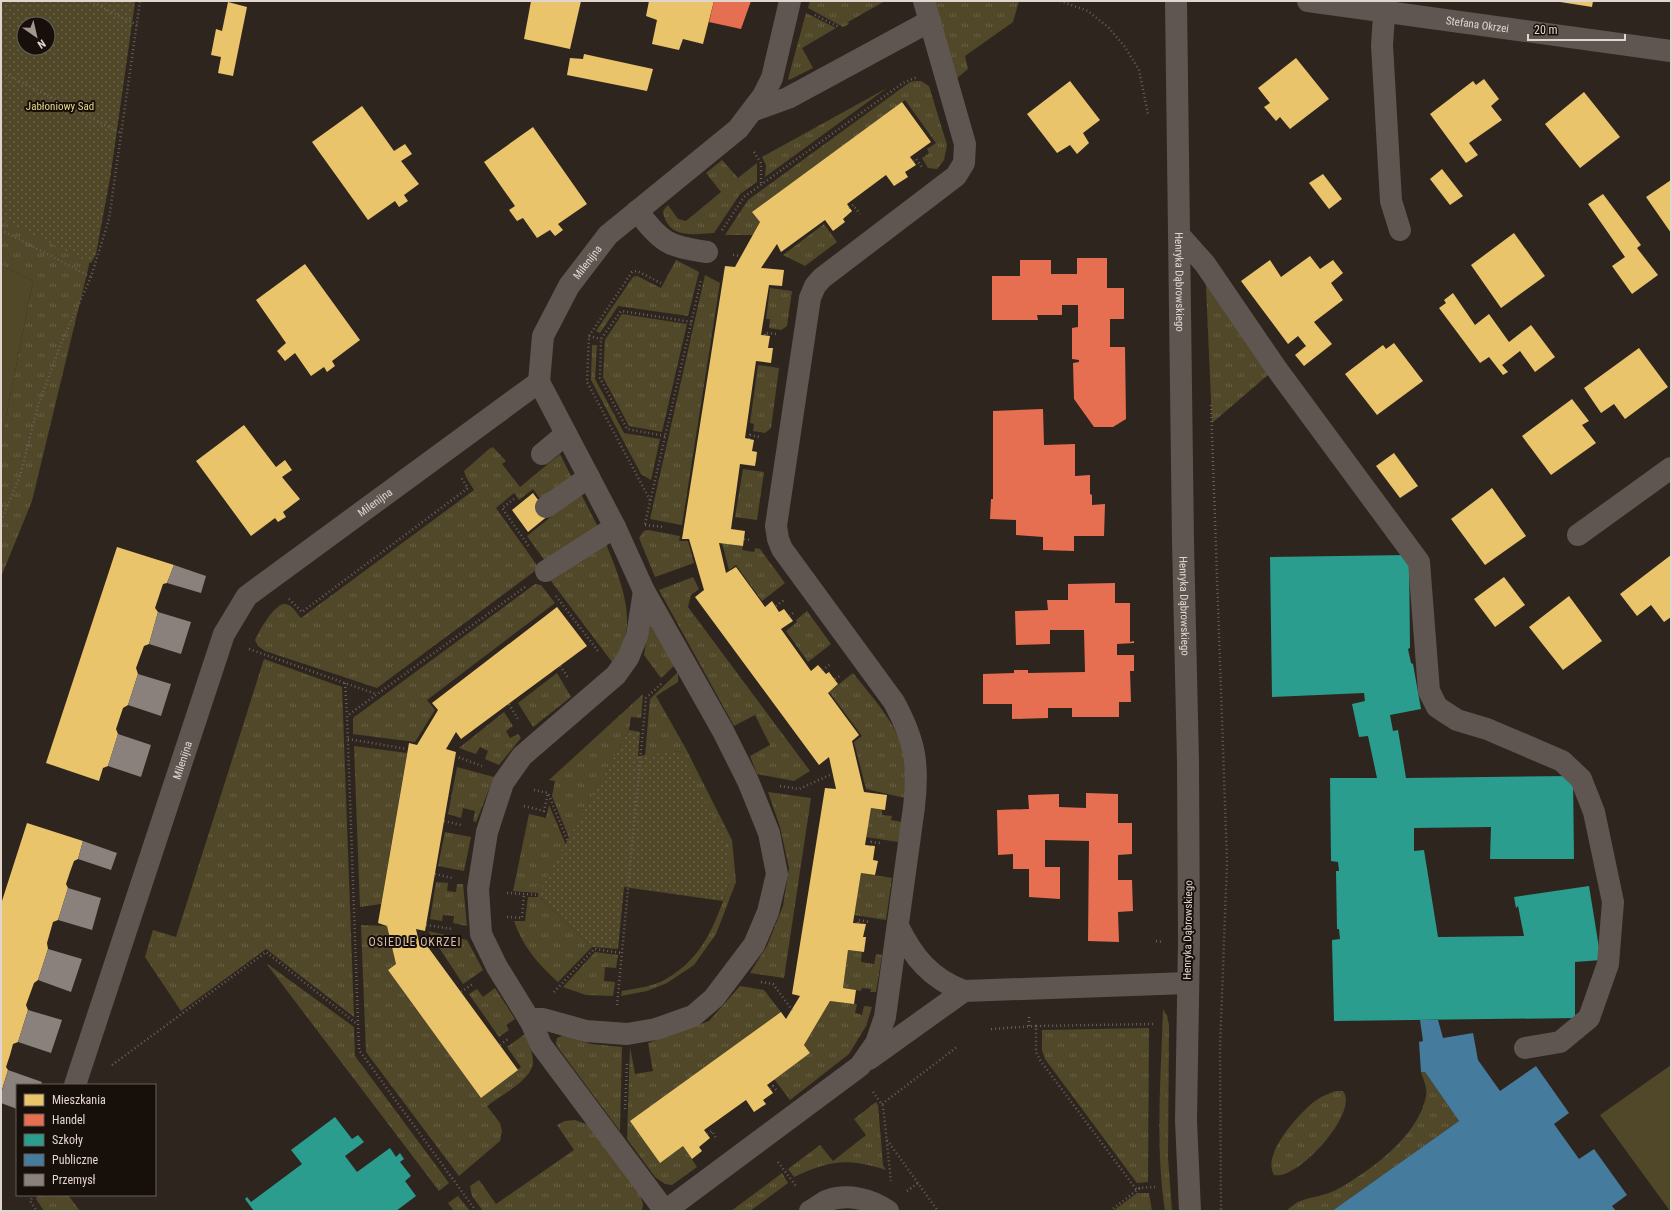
<svg xmlns="http://www.w3.org/2000/svg" width="1672" height="1212" viewBox="0 0 1672 1212" font-family="'Roboto Condensed',sans-serif">
  <style>
    .grass { fill: url(#grass-tufts); fill-rule: evenodd }
    .park { fill: url(#park-dots); fill-rule: evenodd }
    .garden { fill: #504829 }
    .homes { fill: #e9c46a }
    .shops { fill: #e76f51 }
    .schools { fill: #2a9d8f }
    .public { fill: #457b9d }
    .industry { fill: #8a817c }
    .lines { fill: none; stroke-linecap: round; stroke-linejoin: round }
    .path { stroke: #68605c; stroke-width: 2.5; stroke-dasharray: 1 3; stroke-linecap: butt }
    .minor { stroke: #5f5651; stroke-width: 22 }
    .labels { text-anchor: middle; dominant-baseline: central; stroke-width: 4; stroke-linejoin: round; paint-order: stroke }
    .street-label { font-size: 11px; fill: #e2d5ce; stroke: #170f0a }
    .park-label { font-size: 11px; fill: #e6d887; stroke: #170f0a }
    .neighbourhood-label { font-size: 12px; letter-spacing: 1px; fill: #d4bbad; stroke: #170f0a }
  </style>
  <defs>
    <pattern id="grass-tufts" width="24" height="20" patternUnits="userSpaceOnUse"><rect width="24" height="20" fill="#504829"/><path d="M3 7l-1-3M5 7V3M7 7l1-3M15 17l-1-3M17 17v-4M19 17l1-3" fill="none" stroke="#696247"/></pattern>
    <pattern id="park-dots" width="8" height="8" patternUnits="userSpaceOnUse"><rect width="8" height="8" fill="#504829"/><path d="M2 2h.1M6 6h.1" fill="none" stroke="#696247" stroke-width="1.8" stroke-linecap="round"/></pattern>
  </defs>
  <rect width="100%" height="100%" fill="#2f251f"/>
  <g class="grass">
    <path d="M1,1H135L110,178L32,501L1,577V442L33,281L1,265ZM24,24H48V48H24Z"/>
    <path d="M810,1H885L848,22L849,24L843,27L808,8Z"/>
    <path d="M933,1H1019L1013,22L965,56L968,69L957,78Z"/>
    <path d="M806,13L836,28L802,48L813,68L789,80L788,79Z"/>
    <path d="M916,81H921L929,86L947,145L944,160L937,169L928,168L922,158L929,153L927,149L936,143L905,100L753,212L760,222L753,235H725L748,200L910,82Z"/>
    <path d="M887,88L765,177L766,165L762,157Z"/>
    <path d="M722,160L738,178L757,163V182L740,194L714,233C695,234 671,239 664,216C662,211 664,209 668,205L678,219L686,221L721,192L706,173Z"/>
    <path d="M824,224L837,242L805,266L783,255Z"/>
    <path d="M676,260L699,272L688,316L618,306L600,333L596,331L633,277L637,276L661,288Z"/>
    <path d="M1205,264L1276,368L1212,423Z"/>
    <path d="M705,275L720,283L682,525L650,519Z"/>
    <path d="M770,288L792,291L787,326L781,330L769,328L770,319H766Z"/>
    <path d="M622,314L687,324L662,432L629,426L603,377L605,340Z"/>
    <path d="M592,345H597L595,379L624,433L660,439L651,480L641,474L591,380Z"/>
    <path d="M758,365L779,368L771,428L765,433L753,431L754,424L750,423Z"/>
    <path d="M493,447L506,461L502,464L520,487L560,454L574,482L543,503L533,489L519,500L514,493L496,508L539,568L377,688L265,651L258,646L255,640C259,631 275,603 285,604C292,604 297,614 301,618L474,490L466,477L464,471L489,449Z"/>
    <path d="M743,469L764,472L757,520L735,517Z"/>
    <path d="M579,490L598,527L545,561L527,536L552,516L549,510Z"/>
    <path d="M648,530L680,536L679,541H688L694,563L655,577L639,538L644,531Z"/>
    <path d="M722,543L743,546L742,550L754,552L755,548L760,549L785,583L762,601L736,565L729,570Z"/>
    <path d="M606,544C618,574 636,615 622,647C620,652 615,657 612,662L551,581Z"/>
    <path d="M693,577L699,589L691,595L688,607L810,771L794,781L757,774L750,756L770,745L755,715L734,726L659,590Z"/>
    <path d="M535,584L541,585L555,603L427,700L435,710L415,742L353,734V718Z"/>
    <path d="M807,611L831,644L808,662L786,631L797,622L796,620Z"/>
    <path d="M649,624L654,625L675,665L661,678L644,655Z"/>
    <path d="M264,659L342,687L354,1017L266,949L181,1011L145,957L153,930L176,937Z"/>
    <path d="M678,672V682L656,696L686,749L732,840L736,882L716,934L694,965L667,983L647,991L621,996L622,991C636,988 653,987 666,979C705,957 716,921 730,882L680,751L645,756L650,699Z"/>
    <path d="M557,673L571,697L533,727L518,703Z"/>
    <path d="M853,673C872,697 897,723 904,754C907,768 905,783 905,798L866,789L854,742L862,736L829,692Z"/>
    <path d="M643,694L641,718L631,717L629,730L569,838L552,796L555,781L549,780Z"/>
    <path d="M504,712L513,726L506,731L510,738L518,734L521,738L499,765L485,759L488,751L480,747L476,754L459,748Z"/>
    <path d="M354,746L407,753L381,904L360,907Z"/>
    <path d="M457,767L494,777L476,822L473,821L475,811L463,808L461,818L448,814Z"/>
    <path d="M768,792L811,798L784,978L750,973L767,946L783,906L789,868L780,827Z"/>
    <path d="M549,805L566,845L538,893L513,891L529,814L546,818Z"/>
    <path d="M871,808L882,810V815L892,816L891,820L902,822L898,842L866,837Z"/>
    <path d="M445,832L471,837L464,871L438,866Z"/>
    <path d="M861,873L892,878L886,920L854,915Z"/>
    <path d="M436,882L448,883L447,891L456,892L457,884H463L467,926L453,923L454,916L443,915L442,921L430,919Z"/>
    <path d="M538,895L592,947L558,982C538,964 523,947 514,921H525L528,897H538Z"/>
    <path d="M361,925L387,926L396,964L388,970L481,1098L521,1067L507,1047L525,1034C528,1043 533,1052 533,1062C533,1079 500,1096 487,1106L500,1123L502,1131L500,1141L459,1176L366,1052Z"/>
    <path d="M428,931L467,940L483,970L463,984Z"/>
    <path d="M848,950L862,952L861,962L874,964L876,954L882,955L876,992H870L871,989L862,988L861,991L843,988Z"/>
    <path d="M595,952L618,955L616,968L605,967L604,981L615,982L613,996L586,995L563,987Z"/>
    <path d="M266,963L354,1027L355,1056L449,1183L439,1191Z"/>
    <path d="M740,986L764,990L781,1012L683,1146L697,1167L672,1185L665,1184L655,1177L627,1139L630,1047L635,1074L653,1071L648,1043L709,1021Z"/>
    <path d="M495,988L515,1019L506,1025L509,1030L499,1037L469,994L477,989L483,997Z"/>
    <path d="M830,1001L857,1004L855,1013L862,1015L864,1006L872,1007L866,1026L849,1054L790,1100L774,1079L810,1053L804,1045Z"/>
    <path d="M1163,1009L1167,1016L1169,1025L1168,1157L1172,1211H1165C1155,1145 1161,1076 1163,1009Z"/>
    <path d="M1149,1028L1148,1182L1137,1183L1045,1059L1042,1050V1030Z"/>
    <path d="M564,1035L591,1044L622,1047L620,1131L559,1049L556,1043L557,1038Z"/>
    <path d="M1421,1072H1425L1459,1121L1332,1211H1286C1290,1208 1294,1204 1298,1202C1310,1197 1324,1196 1336,1190C1369,1172 1419,1136 1426,1096C1428,1088 1423,1079 1421,1072Z"/>
    <path d="M1336,1091H1343C1360,1111 1298,1181 1274,1175C1262,1155 1295,1119 1309,1106C1316,1099 1326,1094 1336,1091Z"/>
    <path d="M876,1102L878,1105L883,1165L886,1170C847,1158 831,1160 794,1177L788,1169L820,1145L833,1161L866,1135L854,1119Z"/>
    <path d="M575,1120L591,1126L639,1191L643,1204L642,1211H483L472,1196L470,1186L479,1180L496,1204L574,1150L557,1125L565,1121Z"/>
    <path d="M782,1173L788,1183L750,1211H731Z"/>
    <path d="M1137,1193H1149L1152,1211H1113Z"/>
    <path d="M38,1195H68L80,1211H44L36,1199Z"/>
    <path d="M458,1196L470,1211H454L448,1203Z"/>
  </g>
  <g class="park">
    <path d="M1,1H135L110,178L96,254L91,263L1,219ZM24,24H48V48H24Z"/>
    <path d="M629,730L640,732L638,756L680,751L726,841L730,882L723,901L624,887L618,949L592,947L538,895V893Z"/>
  </g>
  <g class="garden">
    <path d="M1,265L33,281L1,442Z"/>
    <path d="M1671,1065V1211H1670L1600,1115Z"/>
  </g>
  <g class="homes">
    <path d="M531,1H581L570,49L524,39Z"/>
    <path d="M649,1H714L703,44L683,39L679,50L652,44L657,20L646,16Z"/>
    <path d="M1554,1H1593L1592,7Z"/>
    <path d="M228,2L247,7L233,76L218,73L221,57L211,55L216,29L222,31Z"/>
    <path d="M584,54L653,69L647,91L567,75L570,58L583,59Z"/>
    <path d="M1296,58L1329,99L1290,129L1280,117L1276,121L1264,107L1270,103L1258,88Z"/>
    <path d="M1484,79L1499,99L1491,106L1502,120L1469,143L1478,155L1466,163L1430,114L1473,81L1476,85Z"/>
    <path d="M1070,81L1100,120L1083,133L1089,143L1077,154L1070,145L1057,153L1027,114Z"/>
    <path d="M1584,92L1620,137L1580,168L1545,124Z"/>
    <path d="M902,102L931,142L910,157L916,165L905,172L908,177L894,186L886,175L847,204L852,211L843,219L845,222L833,231L825,220L781,252L777,244L761,268L784,270L782,286L769,285L761,335L770,336L768,348H773L771,363L756,361L745,438L754,440L752,451L757,452L756,460L755,466L740,464L731,529L745,531L743,546L719,543L726,573L736,567L765,607L772,601L779,612L784,609L793,621L781,629L811,671L818,665L826,674L829,672L838,684L828,693L859,735L852,741L864,792L887,795L885,810L871,808L865,845L875,846L873,860L878,861L875,875L861,873L853,923L866,924L863,937H866L864,952L848,950L843,988L856,990L854,1004L830,1001L804,1045L810,1053L767,1085L773,1093L763,1100L766,1104L754,1112L746,1100L704,1130L710,1138L699,1147L702,1151L692,1159L683,1146L660,1163L630,1121L781,1012L786,1019L800,996L792,994L825,788L836,789L829,757L819,765L695,597L704,590L689,539H682L725,266L735,267L760,222L752,212Z"/>
    <path d="M362,106L394,151L405,144L412,154L401,161L419,184L404,195L408,201L399,207L395,201L368,220L312,142Z"/>
    <path d="M533,127L587,204L558,224L563,230L555,236L550,230L537,238L523,218L517,221L509,210L515,206L484,162Z"/>
    <path d="M1442,169L1463,196L1450,205L1430,179Z"/>
    <path d="M1323,174L1342,199L1329,209L1309,183Z"/>
    <path d="M1671,180V233L1646,197Z"/>
    <path d="M1603,194L1641,245L1637,248L1658,275L1632,294L1612,266L1625,257L1588,204Z"/>
    <path d="M1514,233L1545,276L1501,308L1471,265Z"/>
    <path d="M1310,256L1320,269L1333,260L1343,273L1331,283L1343,300L1314,322L1332,344L1304,366L1295,355L1306,346L1298,336L1288,344L1241,281L1270,260L1281,277Z"/>
    <path d="M305,264L360,340L332,361L335,366L327,372L324,367L311,376L295,353L285,361L277,351L286,343L256,300Z"/>
    <path d="M1453,293L1475,325L1489,314L1509,342L1531,325L1555,357L1535,372L1520,351L1502,365L1508,372L1503,375L1489,357L1480,363L1439,308L1446,303L1444,300Z"/>
    <path d="M1394,343L1423,381L1377,415L1345,374L1383,345L1386,349Z"/>
    <path d="M1639,348L1668,387L1625,419L1614,404L1601,413L1584,388Z"/>
    <path d="M1572,399L1589,421L1582,425L1596,443L1551,475L1522,436Z"/>
    <path d="M244,425L276,467L285,460L292,470L282,477L300,499L283,512L286,517L278,522L275,518L251,536L196,461Z"/>
    <path d="M1394,453L1418,486L1400,498L1376,466Z"/>
    <path d="M1492,488L1526,536L1485,565L1451,519Z"/>
    <path d="M533,493L549,515L528,532L512,510Z"/>
    <path d="M117,547L174,565L167,583L163,584L155,608L158,612L149,644L144,646L136,668L138,674L128,705L123,708L116,729L118,734L108,766L103,768L99,781L46,763Z"/>
    <path d="M1671,555V617L1664,622L1651,605L1637,616L1620,594Z"/>
    <path d="M1504,577L1525,605L1495,627L1474,599Z"/>
    <path d="M1569,596L1602,641L1563,670L1529,627Z"/>
    <path d="M557,607L587,646L461,739L456,732L446,749L456,752L425,931L416,929L420,947L425,943L518,1070L481,1098L388,970L396,964L387,926L378,923L409,743L417,745L438,710L432,703Z"/>
    <path d="M27,823L83,841L78,859L74,861L70,872L66,884L68,888L58,920L53,922L47,943L48,949L38,980L34,983L26,1005L28,1010L18,1042L13,1044L10,1055L6,1067L8,1070L1,1093V904Z"/>
  </g>
  <g class="shops">
    <path d="M714,1H751L741,29L709,22Z"/>
    <path d="M1077,258H1107V288H1124V319H1110V347H1125L1126,419L1113,427H1094L1074,399L1073,363L1079,362V360L1072,359V328L1078,327V305H1062V315H1037L1038,320H992V276H1020V260H1051V274H1077Z"/>
    <path d="M1043,409L1044,445L1075,444V476L1090,475V494L1092,495V505L1105,504L1104,536H1074V551L1043,550V537L1016,535V520L990,519L991,499H993V411Z"/>
    <path d="M1115,583V603H1130V642L1134,641V643L1117,644V655H1134V671H1130L1131,702H1119V717H1072V708H1048V718L1012,719V704H983V674L1014,673V670H1028V673L1085,672L1084,630H1050V644L1016,645L1015,611L1048,610L1047,600H1068V584Z"/>
    <path d="M1086,793L1118,794V823H1132V854L1118,855V880H1132L1133,911L1118,912L1119,942L1088,941L1089,841L1045,840V867H1060V899L1029,897V869H1013V854L998,855L997,810L1029,809L1028,795L1059,794V807L1086,808Z"/>
  </g>
  <g class="schools">
    <path d="M1409,555L1410,648L1408,649L1411,663L1413,664L1421,709L1390,715L1393,731L1398,730L1406,778L1573,776L1574,859H1490L1491,827L1414,828V851L1424,850L1438,937L1524,936L1518,906L1516,908L1514,897L1589,886L1601,960L1575,962V1018L1334,1021L1332,940L1340,939L1339,929H1337L1336,871H1339L1338,862L1331,861L1330,778H1377L1368,736L1359,737L1352,704L1365,701L1364,693L1272,697L1270,557Z"/>
    <path d="M335,1117L352,1139L358,1135L364,1142L345,1156L357,1172L390,1148L396,1157L400,1153L404,1159L400,1162L411,1176L405,1181L416,1196L396,1211H254L245,1199L247,1197L251,1202L302,1164L291,1150Z"/>
  </g>
  <path class="public" d="M1420,1020H1438L1443,1038L1473,1033L1478,1060L1500,1091L1536,1066L1569,1113L1554,1124L1579,1159L1594,1149L1627,1195L1612,1206L1616,1211H1332L1459,1121L1425,1072H1421L1419,1042L1423,1041Z"/>
  <g class="industry">
    <path d="M174,565L206,576L201,593L167,583Z"/>
    <path d="M158,612L191,622L181,654L149,644Z"/>
    <path d="M138,674L171,684L161,716L128,705Z"/>
    <path d="M118,734L151,745L141,777L108,766Z"/>
    <path d="M83,841L117,853L111,870L78,859Z"/>
    <path d="M68,888L101,898L92,930L58,920Z"/>
    <path d="M48,949L82,959L71,992L38,980Z"/>
    <path d="M28,1010L62,1020L51,1053L18,1042Z"/>
    <path d="M8,1070L42,1082L41,1085H17V1109L1,1103V1094Z"/>
  </g>
  <g class="lines">
    <g class="path">
      <path d="M90,1L137,25"/>
      <path d="M1060,1L1088,11L1109,28L1125,47L1139,70L1148,114"/>
      <path d="M815,15L839,27"/>
      <path d="M1,72L121,133"/>
      <path d="M754,152L761,163V184"/>
      <path d="M913,161L916,159L922,167"/>
      <path d="M849,208L853,205L860,214"/>
      <path d="M1,230L91,277"/>
      <path d="M722,230L744,197L903,83L917,77"/>
      <path d="M733,255L741,256"/>
      <path d="M765,335V333L777,334"/>
      <path d="M589,336L601,339"/>
      <path d="M1211,405L1227,862L1220,1048L1221,1211"/>
      <path d="M665,436L627,429L600,378L601,339L621,311L692,322"/>
      <path d="M749,439L750,435L760,437"/>
      <path d="M514,499L502,508L530,548"/>
      <path d="M650,500L587,382L589,336L632,272L637,271L661,283"/>
      <path d="M1,521L20,476L38,406L60,346L91,277L109,219L140,1"/>
      <path d="M645,524L701,280"/>
      <path d="M645,525L665,527"/>
      <path d="M744,539L750,540"/>
      <path d="M556,596L598,651"/>
      <path d="M289,599L302,612L468,488L460,476"/>
      <path d="M776,606L784,600"/>
      <path d="M789,616L793,613"/>
      <path d="M249,649L376,694"/>
      <path d="M560,666L569,679"/>
      <path d="M822,670L831,664"/>
      <path d="M835,679L841,675"/>
      <path d="M345,683L347,715"/>
      <path d="M509,704L519,721"/>
      <path d="M348,739L407,749"/>
      <path d="M455,756L482,766"/>
      <path d="M780,786L799,789L832,774"/>
      <path d="M534,790L548,793L568,842"/>
      <path d="M524,806L544,811L548,793"/>
      <path d="M444,821L461,825"/>
      <path d="M870,846L871,842L881,843"/>
      <path d="M435,874L452,878"/>
      <path d="M507,893L538,895"/>
      <path d="M507,917L522,918L524,894"/>
      <path d="M858,923V920L870,922"/>
      <path d="M426,925L453,929"/>
      <path d="M1156,941L1162,942"/>
      <path d="M761,982L773,984L792,1010"/>
      <path d="M461,992L474,983"/>
      <path d="M554,992L594,949L622,953"/>
      <path d="M617,1005L646,698L663,682"/>
      <path d="M1029,1017V1026"/>
      <path d="M991,1029L1036,1026"/>
      <path d="M500,1045L508,1039"/>
      <path d="M112,1065L266,952L357,1024"/>
      <path d="M770,1089L773,1086L778,1092"/>
      <path d="M873,1092L883,1106L891,1181"/>
      <path d="M882,1104L957,1047"/>
      <path d="M625,1109L627,1062"/>
      <path d="M707,1134L712,1131L716,1138"/>
      <path d="M887,1140L938,1211"/>
      <path d="M778,1162L796,1186"/>
      <path d="M1140,1188L1136,1189L1040,1060L1036,1052V1026L1155,1024"/>
      <path d="M907,1191L918,1183"/>
      <path d="M34,1195L30,1201L37,1211"/>
      <path d="M476,1211L359,1050L347,716L525,587"/>
      <path d="M1110,1211L1140,1188L1155,1187"/>
    </g>
    <g class="minor">
      <path id="s1" d="M1176,1L1183,542L1188,762L1189,942L1186,1120L1190,1211"/>
      <path id="s2" d="M1308,1L1671,51"/>
      <path d="M1385,1L1382,45L1391,201L1400,230"/>
      <path d="M752,111L788,98L930,21"/>
      <path d="M637,211C663,243 666,246 707,252"/>
      <path d="M1180,236L1205,264L1276,368L1419,562L1429,691L1437,707L1457,720L1487,729L1562,761L1581,779L1594,812L1613,902L1608,964L1589,1018L1560,1042L1525,1048"/>
      <path d="M542,454L566,434"/>
      <path d="M546,507L589,477"/>
      <path d="M1578,535L1671,468"/>
      <path d="M546,571L615,527"/>
      <path d="M644,591L637,636L628,658L616,675L522,756L503,783L487,832L478,889L481,934L497,967L531,1022L541,1045L665,1211L860,1066L876,1043L885,1017L914,807C919,763 915,741 894,702L782,549L778,539L776,526L810,298L815,286L822,278L956,176L964,163L965,144L924,1"/>
      <path d="M898,926C913,957 931,979 964,991"/>
      <path d="M529,1019H543L586,1031L627,1034L656,1029L693,1016L714,998L754,945L768,912L777,874L769,833L748,781L723,731L644,591L615,527L539,382"/>
      <path d="M869,1059L964,991L1188,983"/>
      <path id="s3" d="M75,1085L224,634L247,596L539,382L543,336L569,286L608,235L738,129L763,96L772,78L790,1"/>
      <path d="M810,1211C816,1208 821,1204 826,1201C847,1193 871,1199 888,1211"/>
    </g>
  </g>
  <g class="labels">
    <g class="street-label">
      <text stroke="none"><textPath href="#s2" startOffset="171">Stefana Okrzei</textPath></text>
      <text stroke="none"><textPath href="#s3" startOffset="1014">Milenijna</textPath></text>
      <text stroke="none"><textPath href="#s1" startOffset="281">Henryka Dąbrowskiego</textPath></text>
      <text stroke="none"><textPath href="#s3" startOffset="678">Milenijna</textPath></text>
      <text stroke="none"><textPath href="#s1" startOffset="605">Henryka Dąbrowskiego</textPath></text>
      <text stroke="none"><textPath href="#s3" startOffset="342">Milenijna</textPath></text>
      <text transform="translate(1188 930) rotate(-89)">Henryka Dąbrowskiego</text>
    </g>
    <g class="park-label">
      <text x="60" y="106">Jabłoniowy Sad</text>
    </g>
    <g class="neighbourhood-label">
      <text x="415" y="942">OSIEDLE OKRZEI</text>
    </g>
  </g>
  <rect width="1672" height="1212" fill="none" stroke="#e2d5ce" stroke-width="4"/>
  <rect x="16" y="1084" width="140" height="112" fill="#170f0a" stroke="#685e58"/>
  <rect x="24" y="1094" width="20" height="12" fill="#e9c46a" stroke="#685e58"/>
  <text x="52" y="1104" font-size="12" fill="#e2d5ce">Mieszkania</text>
  <rect x="24" y="1114" width="20" height="12" fill="#e76f51" stroke="#685e58"/>
  <text x="52" y="1124" font-size="12" fill="#e2d5ce">Handel</text>
  <rect x="24" y="1134" width="20" height="12" fill="#2a9d8f" stroke="#685e58"/>
  <text x="52" y="1144" font-size="12" fill="#e2d5ce">Szkoły</text>
  <rect x="24" y="1154" width="20" height="12" fill="#457b9d" stroke="#685e58"/>
  <text x="52" y="1164" font-size="12" fill="#e2d5ce">Publiczne</text>
  <rect x="24" y="1174" width="20" height="12" fill="#8a817c" stroke="#685e58"/>
  <text x="52" y="1184" font-size="12" fill="#e2d5ce">Przemysł</text>
  <g transform="translate(36 36) rotate(146)"><circle r="19" fill="#170f0a" stroke="#685e58"/>
  <path d="M0-3L7 15L0 10L-7 15Z" fill="#a39791"/>
  <text y="-6" font-size="11" font-weight="bold" text-anchor="middle" fill="#e2d5ce">N</text>
  </g>
  <path d="M1528 34v6h97v-6" fill="none" stroke="#e2d5ce" stroke-width="2"/>
  <text x="1534" y="34" font-size="12" fill="#e2d5ce" stroke="#170f0a" stroke-width="3" paint-order="stroke">20 m</text>
</svg>
